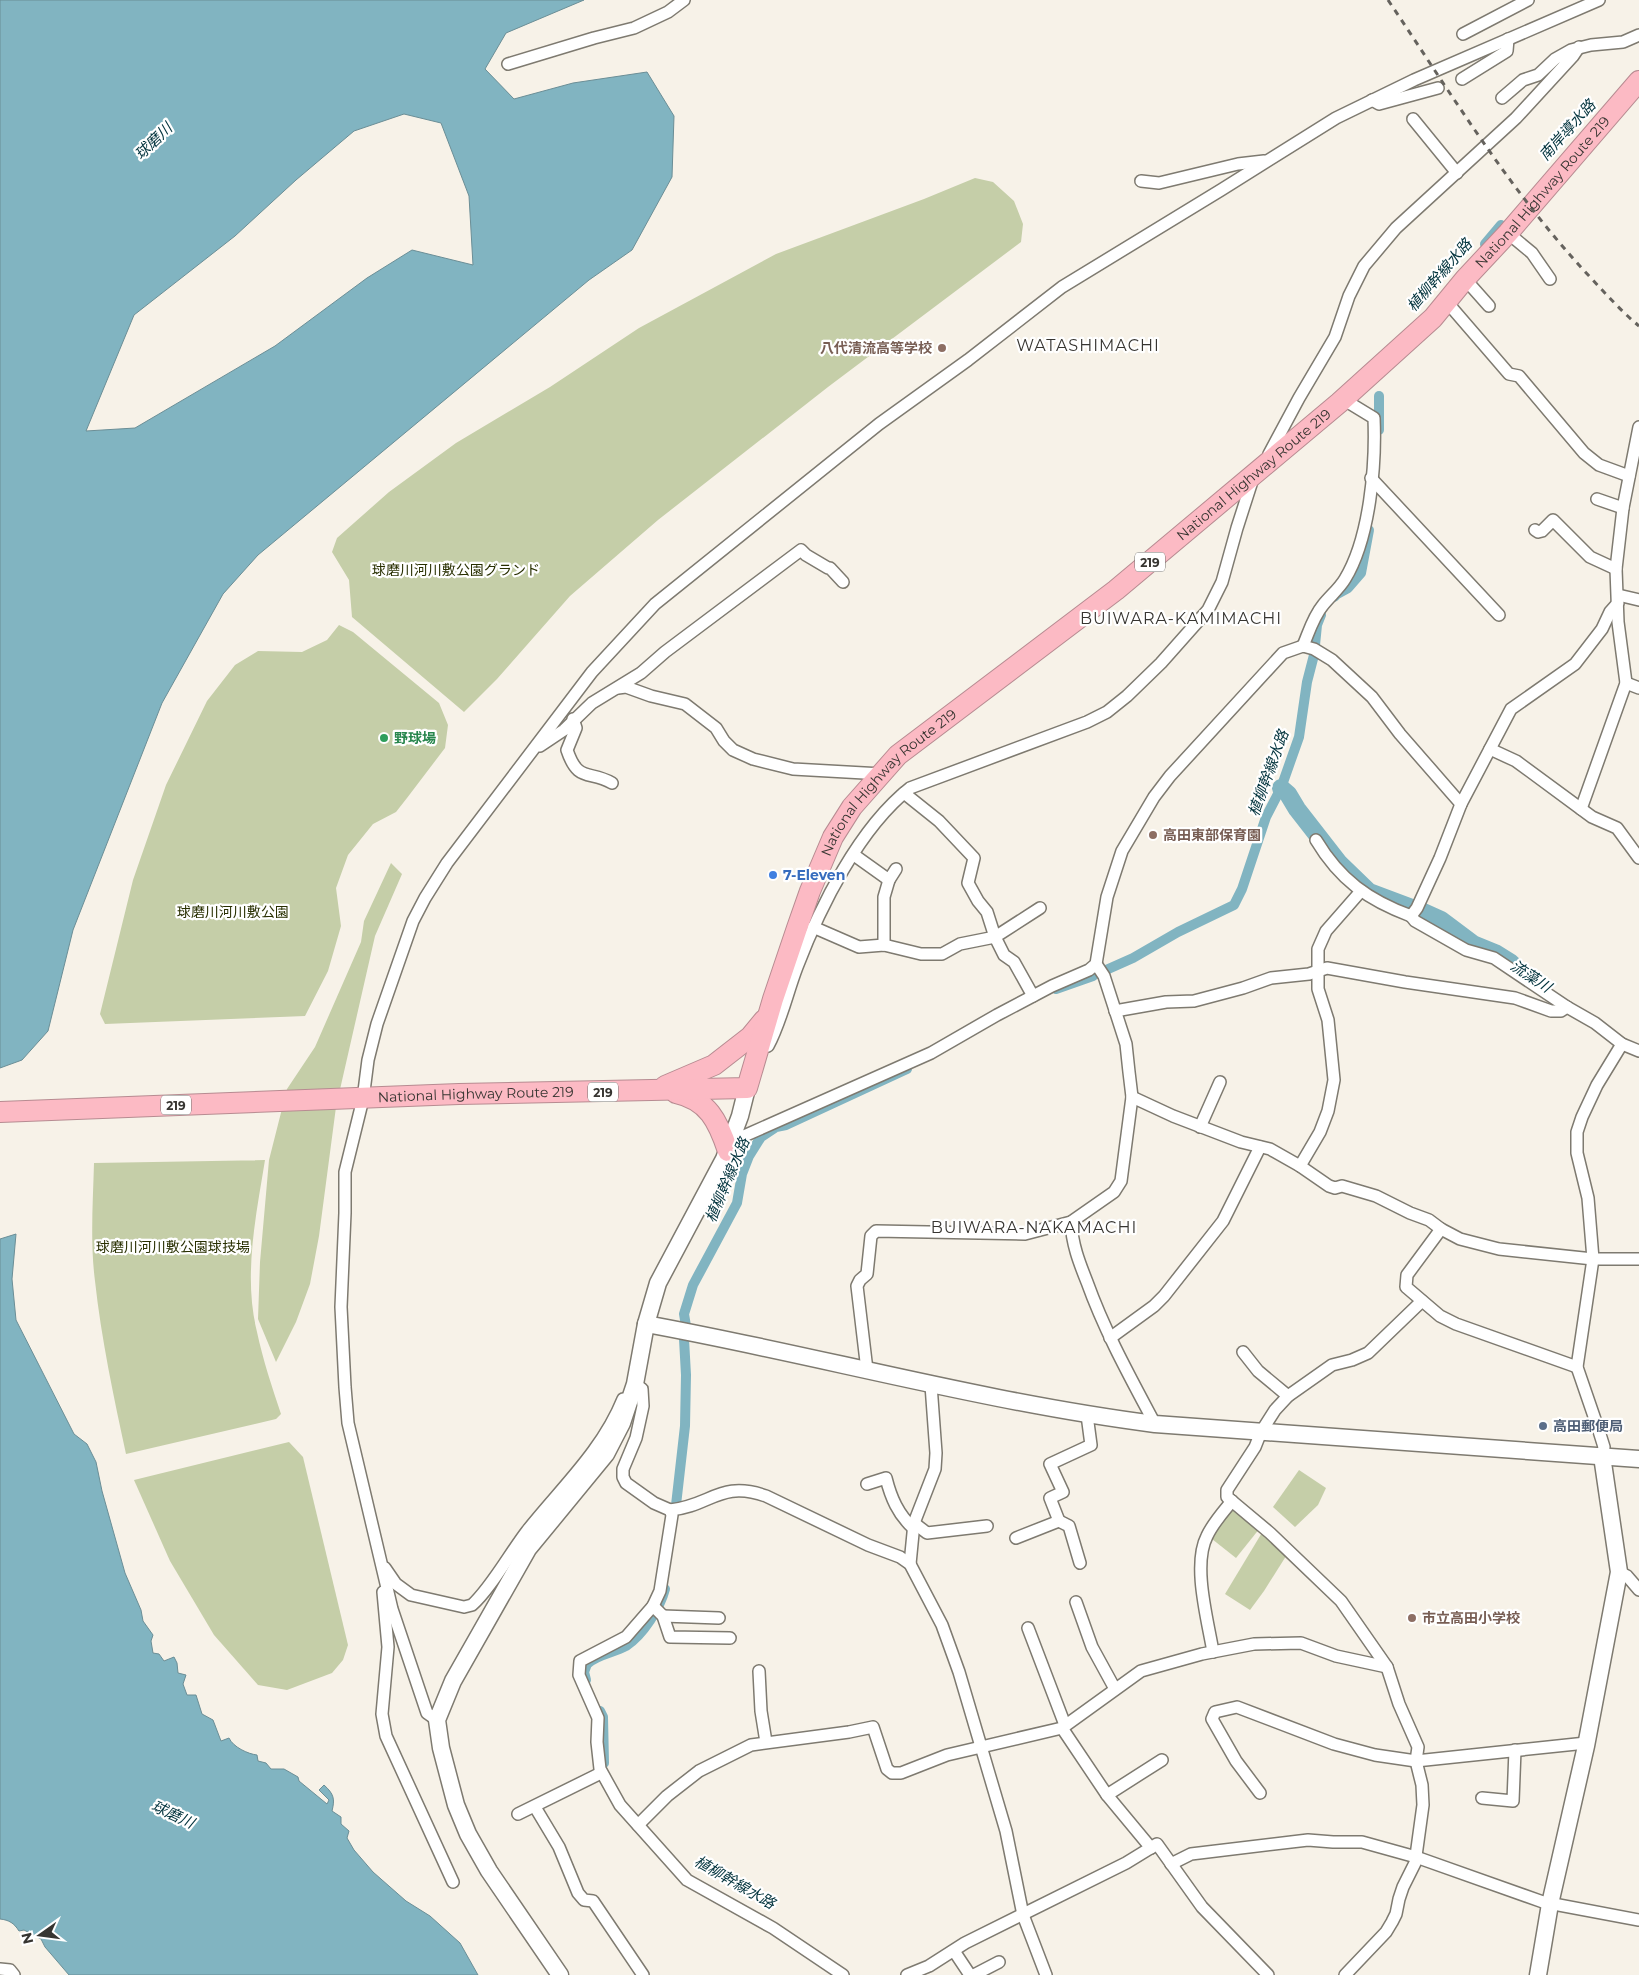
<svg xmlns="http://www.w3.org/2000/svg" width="1639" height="1975" viewBox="0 0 1639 1975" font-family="Montserrat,'Noto Sans JP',sans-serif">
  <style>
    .green { fill: #c5cea8 }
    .water { fill: #81b4c1; stroke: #6b8e96; fill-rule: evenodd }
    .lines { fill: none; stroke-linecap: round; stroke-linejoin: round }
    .canal { stroke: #81b4c1; stroke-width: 10 }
    .river { stroke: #81b4c1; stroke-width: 18 }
    .street-casing { stroke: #7e7a70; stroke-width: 14 }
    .secondary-casing { stroke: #7e7a70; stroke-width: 19 }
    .highway-casing { stroke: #b78b91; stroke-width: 22 }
    .street { stroke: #fff; stroke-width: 11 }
    .secondary { stroke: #fff; stroke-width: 16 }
    .highway { stroke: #fcbac4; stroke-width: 20 }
    .rail { stroke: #65625d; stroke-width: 3; stroke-dasharray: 6 6; stroke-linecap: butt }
    .education-dot { fill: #8d6e63; stroke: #fff; stroke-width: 2 }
    .leisure-dot { fill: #2e9e5b; stroke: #fff; stroke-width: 2 }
    .shop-dot { fill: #3f7fe0; stroke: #fff; stroke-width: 2 }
    .service-dot { fill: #5c6f8a; stroke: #fff; stroke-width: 2 }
    .labels { text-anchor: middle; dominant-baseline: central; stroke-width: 4.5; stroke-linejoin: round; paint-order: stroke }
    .shield { fill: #fff; stroke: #73726f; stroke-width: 1 }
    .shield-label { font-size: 12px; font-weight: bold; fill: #373531 }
    .street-label { font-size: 14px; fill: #373531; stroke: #fff }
    .education-label { font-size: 14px; font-weight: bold; fill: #785e54; stroke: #fff; text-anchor: start }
    .park-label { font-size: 14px; fill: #282f00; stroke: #fff }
    .leisure-label { font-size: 14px; font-weight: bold; fill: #27864d; stroke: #fff; text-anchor: start }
    .shop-label { font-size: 14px; font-weight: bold; fill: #366cbe; stroke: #fff; text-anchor: start }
    .service-label { font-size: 14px; font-weight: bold; fill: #4e5e75; stroke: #fff; text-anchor: start }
    .water-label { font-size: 15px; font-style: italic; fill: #00323c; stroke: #fff }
    .quarter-label { font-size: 16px; letter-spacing: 1px; fill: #373531; stroke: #fff }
  </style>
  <rect width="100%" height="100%" fill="#f7f2e8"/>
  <g class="green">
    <path d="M975,178L993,182L1014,201L1023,224L1021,242L828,387L658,520L570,596L497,679L464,712L352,617L349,580L332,552L337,538L389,492L456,443L550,387L639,328L776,254L924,199Z"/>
    <path d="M339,625L353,632L439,703L448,725L445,748L407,798L396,812L373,824L348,855L336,888L341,926L328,971L305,1016L105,1024L100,1014L133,880L166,785L207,701L235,665L258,651L302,652L327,640Z"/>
    <path d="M391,863L402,874L375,936L336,1107L319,1236L310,1284L296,1322L276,1362L258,1319L260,1262L269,1160L287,1089L315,1047L361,942L364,921Z"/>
    <path d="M265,1160C256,1216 243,1276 257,1332C263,1360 272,1387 281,1414L276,1419L126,1454C114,1399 101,1337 95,1281C90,1242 93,1202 94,1163Z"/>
    <path d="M289,1442L303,1457L348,1645L343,1660L332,1673L287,1690L258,1685L214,1635L170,1561L134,1480Z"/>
    <path d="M1299,1470L1326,1488L1318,1505L1295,1527L1273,1507Z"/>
    <path d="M1233,1504L1260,1528L1236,1558L1212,1539Z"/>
    <path d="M1263,1531L1288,1553L1264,1591L1250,1610L1225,1594Z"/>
  </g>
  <g class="water">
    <path d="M0,0H584L506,33L485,69L514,99L573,83L647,72L674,116L672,177L632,250L589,280L258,555L223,594L162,703L73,930L48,1031L22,1060L0,1068ZM404,114L441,123L469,196L473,265L412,250L367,278L275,346L135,428L86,431L134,315L235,236L296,180L354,131Z"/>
    <path d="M16,1234L12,1279L16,1320L74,1434L87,1444L96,1462L102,1491L125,1573L141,1610L143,1621L153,1635L151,1641L153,1653L159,1654L164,1661L174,1657L177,1663L178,1673L186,1675L183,1684L187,1695H196L202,1714L213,1720L221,1741L229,1738C233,1747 248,1754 257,1755L258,1761L266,1763L271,1769H284L298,1777L299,1781L327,1804L329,1800L319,1790L324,1785C334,1794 335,1799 332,1811L341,1817V1824L349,1831L347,1838L354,1850L373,1872L406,1901L430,1916L460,1943L478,1975H69L45,1947L41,1939L24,1930L19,1931C14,1923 9,1920 0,1919V1239Z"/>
  </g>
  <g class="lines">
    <g class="canal">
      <path d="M1485,244L1501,225"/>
      <path d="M1379,430V396"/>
      <path d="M1334,597L1337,594L1348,588L1361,573L1369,530"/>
      <path d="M1106,970L1133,958L1178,932L1234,905L1242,889L1266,817L1281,788L1299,737L1307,682L1314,655L1317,625L1321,615"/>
      <path d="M1056,989L1093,976"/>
      <path d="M676,1505L685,1426L686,1375L684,1339L686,1326L684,1314L693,1285L737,1203L742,1174L749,1156L761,1137L776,1127L786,1125L907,1069"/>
      <path d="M586,1680L584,1672L587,1664C598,1654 614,1653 626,1646C643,1635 660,1608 665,1589"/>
      <path d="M600,1711L603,1717L604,1763"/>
    </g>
    <g class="river">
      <path d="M1281,788L1288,794L1297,809L1339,863L1369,892L1409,907"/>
      <path d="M1421,911L1441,920L1473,944L1495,953L1511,963"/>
    </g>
    <defs>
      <g id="street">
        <path d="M1463,34L1528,0"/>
        <path d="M508,64L594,38L634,28L668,12L684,0"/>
        <path d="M1462,79L1507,51L1508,39"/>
        <path d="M1502,98L1523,80L1538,75L1555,59L1571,50L1591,45L1623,42L1639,35"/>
        <path d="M1372,100L1379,104L1438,88"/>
        <path d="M1413,119L1457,173"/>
        <path d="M1141,181L1159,183L1238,164L1264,161"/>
        <path d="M1508,233L1532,253L1550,279"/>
        <path d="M1465,279L1489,306"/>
        <path d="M1446,301L1509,374L1519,376L1584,453L1599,465L1629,476"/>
        <path d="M1269,454L1299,398L1335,337L1349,296L1364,266L1396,228L1516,118L1573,56L1579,47"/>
        <path d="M1371,478L1499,615"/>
        <path d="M1597,499L1623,508"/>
        <path d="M1535,530L1538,532L1542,531L1553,520L1590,557L1616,569"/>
        <path d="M1618,595L1639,600"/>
        <path d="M1618,603L1610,612L1602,629L1575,664L1511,709L1461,804L1440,858L1417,908L1411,916L1415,921L1466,950L1494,958L1567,1007L1595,1023L1622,1044L1639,1051"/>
        <path d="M1303,646C1309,632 1313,617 1323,605C1330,596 1339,589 1345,579C1370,538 1376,465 1374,418L1351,404L1345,398"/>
        <path d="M1626,683L1639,688"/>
        <path d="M618,688L626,687L651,696L685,704L716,728L724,741L733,750L753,759L793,769L882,774"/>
        <path d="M573,719L576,728L567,750C578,783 589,770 612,783"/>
        <path d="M540,746L564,730L592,703L641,673L665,652L801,550L806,555L828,568H830L843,582"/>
        <path d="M1490,749L1516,761L1592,817L1617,828L1639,858"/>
        <path d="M904,793L939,821L974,858L968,883L978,901L987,912L995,937L1004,955L1014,962L1033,996"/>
        <path d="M1581,809L1626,683L1618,622L1616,569L1623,508L1639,427"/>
        <path d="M1316,840C1340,880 1368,900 1411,916"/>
        <path d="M854,855L889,880L896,869"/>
        <path d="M813,927L859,947L884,945L921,954H942L960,944L995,937L1040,908"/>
        <path d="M884,945V897L889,880"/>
        <path d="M1115,1011L1166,1002L1194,1001L1243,988L1271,978L1309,974L1327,968L1405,982L1515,998L1551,1011H1561L1567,1007"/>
        <path d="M768,1046C781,1022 787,993 797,967C820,907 859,828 910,788L1087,722L1107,712L1127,696L1161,663L1208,610L1222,582L1237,528L1254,475"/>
        <path d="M1132,1097L1173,1116L1241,1142L1270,1149L1300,1166L1329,1186L1335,1188L1342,1186L1376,1196L1410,1213L1429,1220L1441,1229L1407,1275L1406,1287L1440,1316L1456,1324L1577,1367"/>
        <path d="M1200,1127L1220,1082"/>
        <path d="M734,1134L744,1136L931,1053L997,1015L1052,986L1089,970L1096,964L1107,897L1122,851L1154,797L1170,776L1283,653L1303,646L1314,649L1332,660L1372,697L1400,734L1461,804"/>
        <path d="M1300,1166L1320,1132L1328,1111L1334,1080L1328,1020L1318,989V949L1326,931L1361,891"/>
        <path d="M1071,1222C1072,1244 1079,1262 1087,1282C1105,1332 1130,1377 1155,1424"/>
        <path d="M1441,1229L1460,1239L1499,1249L1593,1259H1639"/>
        <path d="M1110,1338L1154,1306L1164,1296L1223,1221L1260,1147"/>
        <path d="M1243,1352L1258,1371L1288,1396"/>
        <path d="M867,1370L857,1286L860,1280L867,1274L871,1236L876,1231L1025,1234L1071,1222L1114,1192L1121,1181L1132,1097L1129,1072L1126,1044L1104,976L1096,964"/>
        <path d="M635,1384L642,1389L643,1406L636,1438L623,1469V1477L626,1483L654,1503L670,1510L672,1515L660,1591L653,1606L626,1637L580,1661L579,1675L598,1718L597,1742L600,1769L620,1805L687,1880L773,1928L843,1975"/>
        <path d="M1602,1456L1604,1447L1599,1431L1577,1367L1593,1259L1588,1198L1577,1153V1132L1582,1117L1597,1085L1622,1044"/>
        <path d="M867,1484L886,1478C891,1498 898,1514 913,1528"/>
        <path d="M670,1510C711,1506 720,1480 766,1496L868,1545L900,1557L910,1564L942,1625L959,1672L1006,1831L1023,1915L1046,1975"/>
        <path d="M1059,1521L1069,1526L1080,1563"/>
        <path d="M914,1523L927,1533L987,1526"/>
        <path d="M1016,1538L1059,1521L1050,1498L1063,1492L1050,1464L1091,1445L1087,1415"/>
        <path d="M910,1564L914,1523L935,1469L936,1453L931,1385"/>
        <path d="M385,1568L396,1584L411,1595L464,1607L472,1605C491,1588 510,1553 527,1531C561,1488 602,1451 623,1399"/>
        <path d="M1619,1572L1627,1576L1639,1590"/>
        <path d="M383,1592L388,1647L382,1714L386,1736L453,1882"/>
        <path d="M1076,1602L1092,1647L1115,1689"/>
        <path d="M653,1606L663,1616L670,1637L730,1638"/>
        <path d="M663,1616L719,1618"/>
        <path d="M1028,1628L1065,1725"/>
        <path d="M1213,1652C1208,1621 1192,1565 1207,1536C1213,1523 1223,1512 1232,1501"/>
        <path d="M759,1671L761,1711L766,1742"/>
        <path d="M437,1720L427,1713L392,1609L348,1423L345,1387L341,1307L345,1213V1172L363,1099L368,1060L377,1024L413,921L425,898L447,863L592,672L655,604L879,424L968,360L1062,287L1221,190L1336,118L1414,80L1599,0"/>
        <path d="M1062,1728L1107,1795L1151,1848"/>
        <path d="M1260,1793L1236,1761L1212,1719L1215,1712L1237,1707L1334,1744L1375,1755L1416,1761L1586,1743"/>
        <path d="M1107,1795L1162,1760"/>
        <path d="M1482,1798L1513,1801L1515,1750"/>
        <path d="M535,1807L559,1847L578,1893L584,1900L593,1901L643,1975"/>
        <path d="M518,1814L601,1773"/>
        <path d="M638,1825L667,1796L699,1771L751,1745L849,1732L873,1727L887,1769L892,1773H901L947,1755L1062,1728L1141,1671L1202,1654L1254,1644L1301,1643L1336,1656L1387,1667"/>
        <path d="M1171,1864L1191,1854L1308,1840L1333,1842H1362L1416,1857L1543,1902L1639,1920"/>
        <path d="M954,1951L970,1975"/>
        <path d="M0,1969L10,1970L14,1975"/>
        <path d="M907,1975L929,1966L965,1943L1126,1863L1157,1844L1202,1907L1268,1975"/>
        <path d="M974,1975L999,1962"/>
        <path d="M1345,1975L1386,1932L1392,1922L1396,1914L1399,1899L1403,1887L1415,1863L1423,1805L1422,1785L1416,1761L1418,1747L1399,1704L1387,1667L1341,1601L1270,1533L1227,1497V1490L1255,1447L1261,1432L1275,1410L1288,1396L1332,1365L1352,1360L1368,1353L1422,1301"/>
      </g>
      <g id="secondary">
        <path d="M646,1324C816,1355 983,1402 1155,1424L1639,1459"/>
        <path d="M560,1975L489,1871L468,1834L456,1805L441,1748L437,1720L453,1681L528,1549L606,1454L622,1423L635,1384L646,1324L658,1283L724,1159L740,1116L747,1088"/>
        <path d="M1538,1975L1550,1904L1586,1746L1619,1572L1602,1456"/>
      </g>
      <g id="highway">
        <path d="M665,1086L714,1065L750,1037L764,1020"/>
        <path d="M676,1093C708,1100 718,1121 728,1151"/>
        <path id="s1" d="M0,1112L459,1094L747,1088L773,999L797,928L810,891L833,837L852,807L898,755L1116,590L1339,403L1433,318L1465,279L1508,233L1639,81"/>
      </g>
    </defs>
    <use href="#street" class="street-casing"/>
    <use href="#secondary" class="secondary-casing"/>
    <use href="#highway" class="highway-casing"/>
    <use href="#street" class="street"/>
    <use href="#secondary" class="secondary"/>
    <use href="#highway" class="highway"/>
    <path class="rail" d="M1388,0C1452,95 1512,194 1590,277C1606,294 1621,311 1639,326"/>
  </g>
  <g class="education-dot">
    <circle cx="942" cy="348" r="5"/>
    <circle cx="1153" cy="835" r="5"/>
    <circle cx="1412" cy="1618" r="5"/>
  </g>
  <circle class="leisure-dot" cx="384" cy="738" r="5"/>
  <circle class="shop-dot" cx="773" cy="875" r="5"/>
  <circle class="service-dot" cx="1543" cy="1426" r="5"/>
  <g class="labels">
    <g class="shield">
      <rect x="1135" y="552.5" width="30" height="19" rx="4"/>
      <rect x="588" y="1082.5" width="30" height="19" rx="4"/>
      <rect x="161" y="1095.5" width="30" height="19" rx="4"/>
    </g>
    <g class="shield-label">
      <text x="1150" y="562">219</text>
      <text x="603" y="1092">219</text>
      <text x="176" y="1105">219</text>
    </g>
    <g class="street-label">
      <text stroke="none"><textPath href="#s1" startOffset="1976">National Highway Route 219</textPath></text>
      <text stroke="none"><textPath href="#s1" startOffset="1571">National Highway Route 219</textPath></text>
      <text stroke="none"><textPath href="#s1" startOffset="1091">National Highway Route 219</textPath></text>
      <text stroke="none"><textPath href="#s1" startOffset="476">National Highway Route 219</textPath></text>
    </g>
    <g class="education-label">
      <text x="932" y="348" text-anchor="end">八代清流高等学校</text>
      <text x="1163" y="835">高田東部保育園</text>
      <text x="1422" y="1618">市立高田小学校</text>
    </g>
    <g class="park-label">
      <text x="456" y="570">球磨川河川敷公園グランド</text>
      <text x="233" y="912">球磨川河川敷公園</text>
      <text x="173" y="1247">球磨川河川敷公園球技場</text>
    </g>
    <g class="leisure-label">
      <text x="394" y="738">野球場</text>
    </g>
    <g class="shop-label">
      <text x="783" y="875">7-Eleven</text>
    </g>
    <g class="service-label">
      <text x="1553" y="1426">高田郵便局</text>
    </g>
    <g class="water-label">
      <text transform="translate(1567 130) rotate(-48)">南岸導水路</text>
      <text transform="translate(153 141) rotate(-44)">球磨川</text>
      <text transform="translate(1439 275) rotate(-49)">植柳幹線水路</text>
      <text transform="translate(1268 773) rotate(-70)">植柳幹線水路</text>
      <text transform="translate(1531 976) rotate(33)">流藻川</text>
      <text transform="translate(727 1180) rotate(-67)">植柳幹線水路</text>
      <text transform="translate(173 1814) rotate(25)">球磨川</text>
      <text transform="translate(735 1882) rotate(30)">植柳幹線水路</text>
    </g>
    <g class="quarter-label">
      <text x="1088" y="345">WATASHIMACHI</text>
      <text x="1181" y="618">BUIWARA-KAMIMACHI</text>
      <text x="1034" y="1227">BUIWARA-NAKAMACHI</text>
    </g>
  </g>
  <g transform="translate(40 1935) rotate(256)" stroke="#ffffff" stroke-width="4" paint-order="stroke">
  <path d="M0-4L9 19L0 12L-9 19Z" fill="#373531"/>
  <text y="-8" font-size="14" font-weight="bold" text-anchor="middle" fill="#373531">N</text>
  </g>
</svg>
